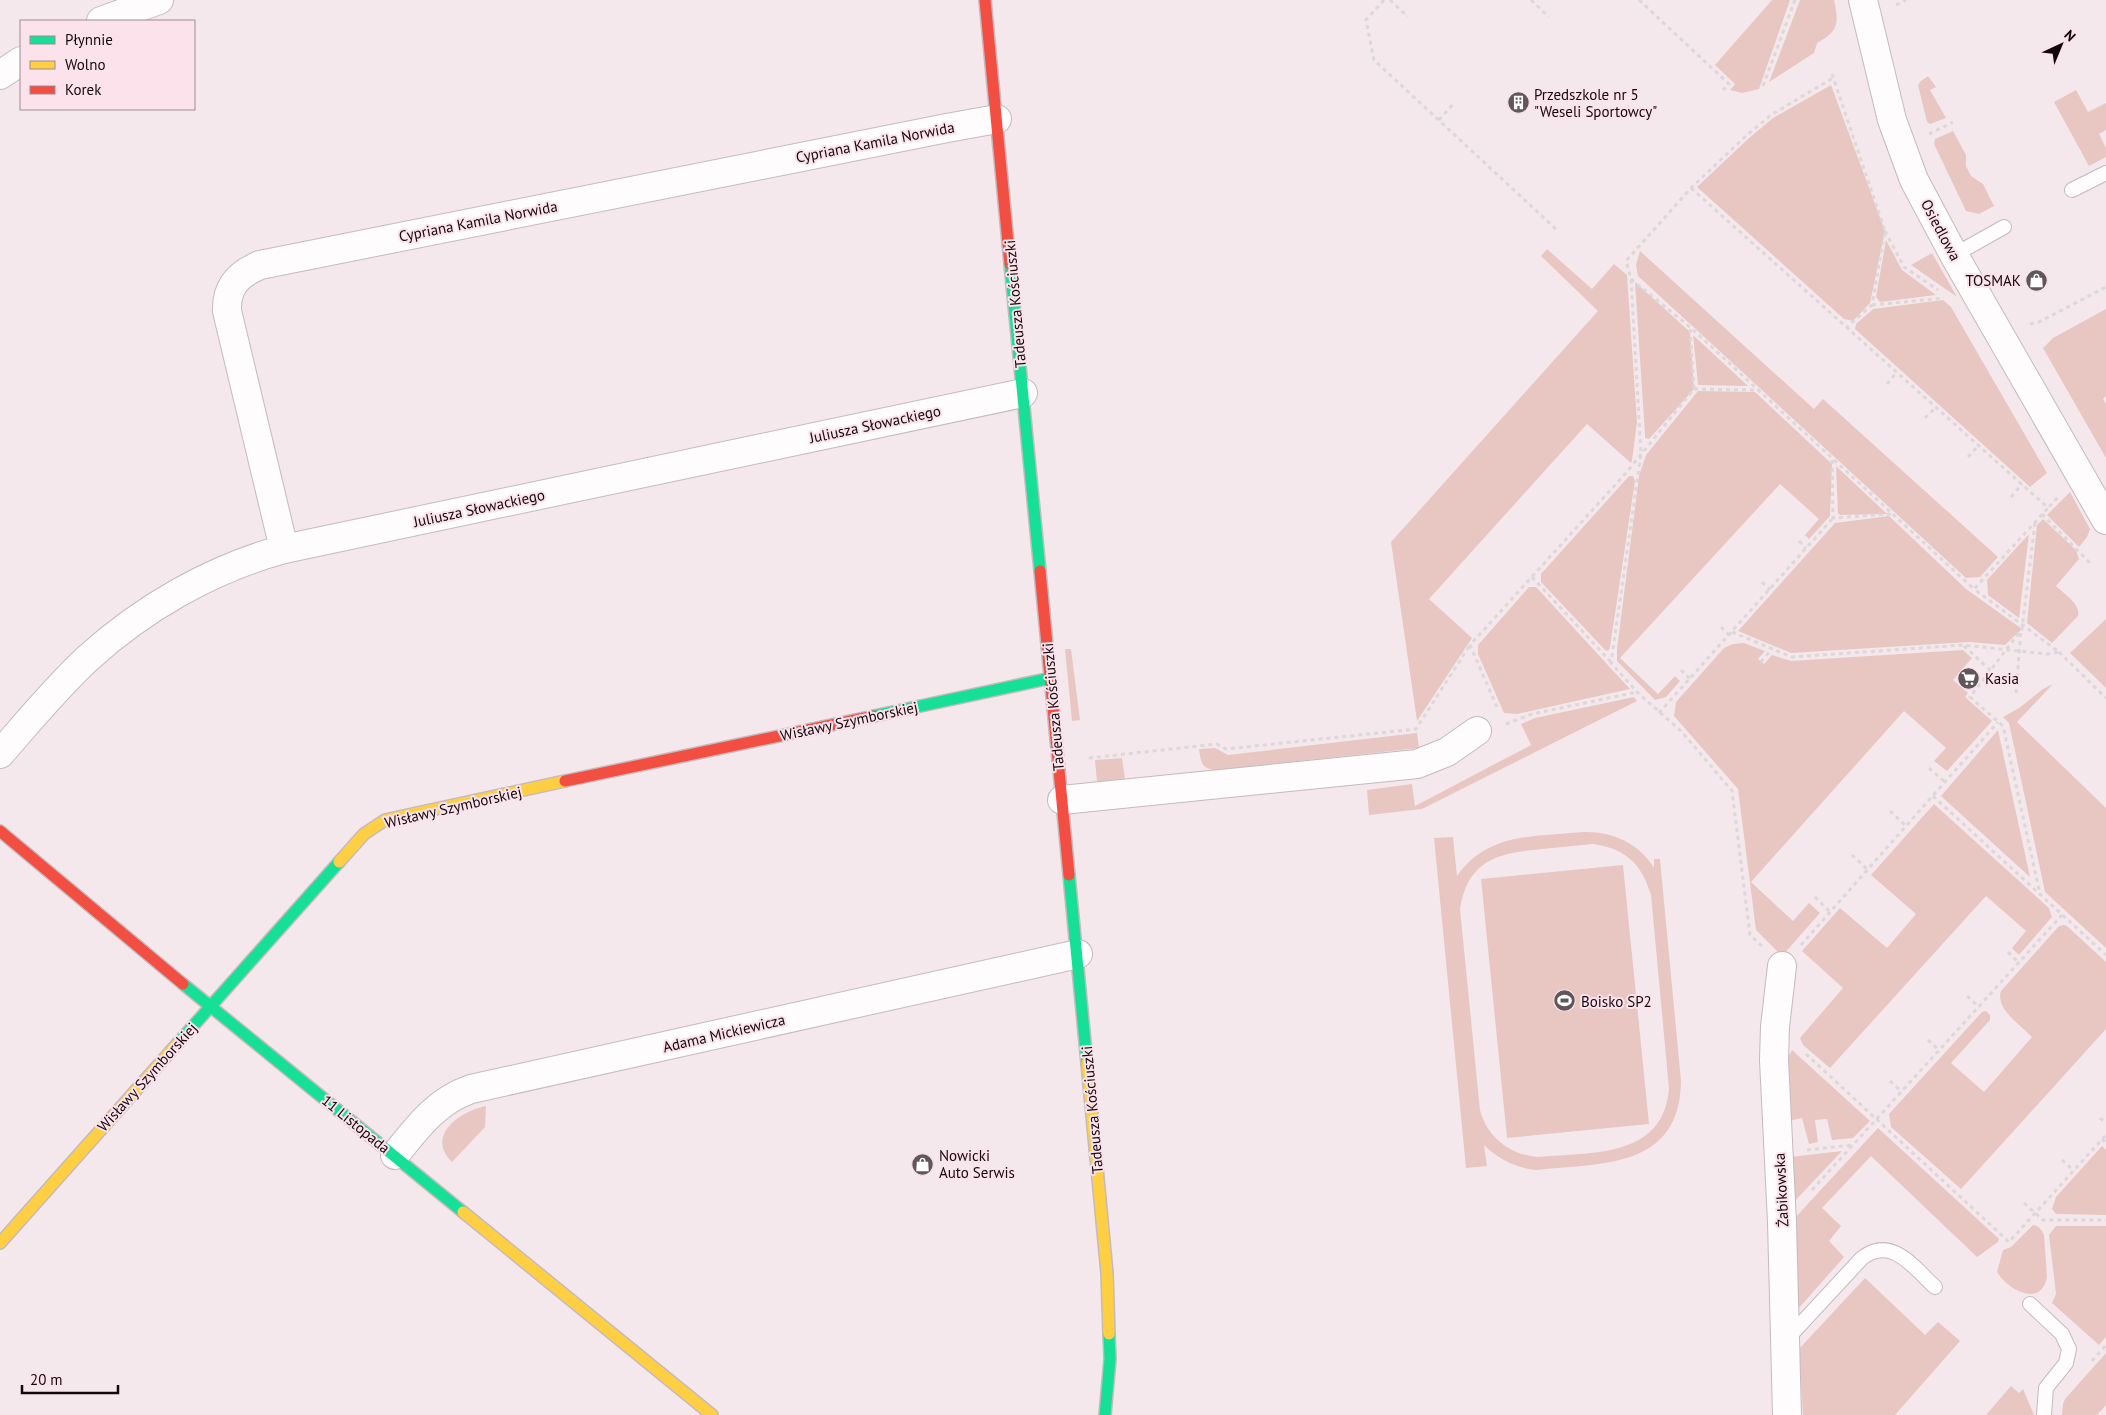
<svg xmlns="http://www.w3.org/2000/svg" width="2106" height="1415" viewBox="0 0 2106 1415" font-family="'PT Sans',sans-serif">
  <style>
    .green { fill: #e8c7c2; fill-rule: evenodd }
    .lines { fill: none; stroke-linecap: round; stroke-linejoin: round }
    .lane-casing { stroke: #c5babe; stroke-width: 16 }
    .street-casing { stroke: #c5babe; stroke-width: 30 }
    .fast-casing { stroke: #c5babe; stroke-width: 14 }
    .slow-casing { stroke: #c5babe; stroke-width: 14 }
    .jam-casing { stroke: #c5babe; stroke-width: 14 }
    .path { stroke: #dcd7d8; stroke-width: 3; stroke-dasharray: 4 4; stroke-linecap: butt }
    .lane { stroke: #fefcfc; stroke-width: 14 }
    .street { stroke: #fefcfc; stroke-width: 28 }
    .fast { stroke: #16e098; stroke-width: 11 }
    .slow { stroke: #ffcf43; stroke-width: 11 }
    .jam { stroke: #f24e42; stroke-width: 11 }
    .labels { text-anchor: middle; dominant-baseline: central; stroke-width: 4; stroke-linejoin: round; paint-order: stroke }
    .poi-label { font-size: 15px; fill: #12080c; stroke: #fbe2eb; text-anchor: start }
    .street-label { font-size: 15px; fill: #12080c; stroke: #fbe2eb }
  </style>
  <rect width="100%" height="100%" fill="#f5e8ec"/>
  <g class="green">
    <path d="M1772,0H1790L1759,89L1742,93L1730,90L1735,84L1715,65Z"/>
    <path d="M1800,0H1834C1839,23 1839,31 1817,43L1814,53L1769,82Z"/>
    <path d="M1928,76L1936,87L1930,90L1946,118L1930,124L1927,122L1918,85L1921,81Z"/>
    <path d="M1831,85L1885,231L1870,303L1853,321L1844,319L1697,187L1748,139L1773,118Z"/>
    <path d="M2076,90L2088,112L2106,103V130L2099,134L2106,148V157L2089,166L2054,102Z"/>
    <path d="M1953,131L1966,155V166L1971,176L1983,184L1994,206L1979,214L1966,211L1934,144L1935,139Z"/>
    <path d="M1886,240L1902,270L1936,295L1880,302L1876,297Z"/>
    <path d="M1547,249L1592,289L1614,264L1627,275L1637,422L1632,460L1631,463L1587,424L1429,599L1472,638L1417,721L1391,542L1598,311L1541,256Z"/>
    <path d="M1640,251L1814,409L1823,399L1998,557L1980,577L1966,578L1638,276L1636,265Z"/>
    <path d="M1932,253L1957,297L1911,265Z"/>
    <path d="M1635,282L1690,332L1694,389L1649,439L1645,438V435Z"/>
    <path d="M1943,300L1951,307L2047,473L2030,487L1855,329L1856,324L1873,309Z"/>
    <path d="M2106,309V396L2103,399L2106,404V458L2043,348L2053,338Z"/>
    <path d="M1693,335L1748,386L1698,385Z"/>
    <path d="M1698,391L1755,392L1832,464L1830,516L1809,539L1805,535L1819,519L1780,484L1620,658L1658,694L1675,676L1680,681L1666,697L1655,700L1617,661V649L1639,476L1646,455Z"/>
    <path d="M1836,466L1887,514L1840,515L1838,513Z"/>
    <path d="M1629,476H1633L1635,481L1610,647L1609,650L1606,651L1541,582V574Z"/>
    <path d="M2070,492L2090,529L2087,537L2079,547L2047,515Z"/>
    <path d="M1889,516L1966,589L2022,629L2005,645L1969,642L1791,653L1738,631L1835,523Z"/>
    <path d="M2043,519L2076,550L2079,559L2056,586C2064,594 2081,604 2078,616L2052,643L2027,623L2037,525Z"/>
    <path d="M2029,534L2019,618L1988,595L1987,580Z"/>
    <path d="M1529,587H1536L1630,689L1517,714L1504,713L1478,654V645Z"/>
    <path d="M2106,619V688L2070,653Z"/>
    <path d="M1744,643L1765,651L1758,659L1764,664L1772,655L1791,661L1963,650L1972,658L1953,680L1968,693L1965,697L1992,721L1947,771L1934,761L1946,748L1904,711L1751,882L1793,921L1809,903L1820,913L1782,956L1756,930L1738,789L1674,716L1676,702L1724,648L1733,644Z"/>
    <path d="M1065,649H1071L1080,720L1072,721Z"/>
    <path d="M2053,684L2017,722L2106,808V948L2045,892L2009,723L2003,717L2019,708L2043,689Z"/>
    <path d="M1634,697L1637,701L1422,809L1369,815L1367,790L1412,784L1415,806L1531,745L1521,724L1535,718Z"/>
    <path d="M1998,730L2030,877L1941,796Z"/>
    <path d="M1417,733L1419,748L1216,770C1201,769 1201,762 1199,749L1215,748L1228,755Z"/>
    <path d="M1122,758L1125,779L1097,782L1095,760Z"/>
    <path d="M1934,804L2049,908L2052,917L2019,955L2012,948L2026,931L1986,896L1830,1068L1803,1045L1800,1038L1843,988L1802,951L1840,908L1887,948L1916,914L1871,875Z"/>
    <path d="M1583,832C1612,831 1639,843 1654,868V859H1660L1681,1081C1680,1169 1602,1163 1536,1170C1516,1168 1498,1159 1484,1145L1487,1166L1466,1168L1434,838L1453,837L1457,876C1488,832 1535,837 1583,832ZM1593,844C1626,849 1641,863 1651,895L1669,1089C1663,1159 1590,1152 1538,1157C1510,1155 1487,1137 1480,1110L1460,909C1468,859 1499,853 1542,849C1559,847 1576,846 1593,844Z"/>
    <path d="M1623,865L1649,1124L1507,1138L1481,879Z"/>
    <path d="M2064,925L2067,926L2106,962V1029L1961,1189L1891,1127L1889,1114L1982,1012L1986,1011L1990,1015V1020L1951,1063L1984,1092L2032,1037C2021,1025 1995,1009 2001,991L2059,926Z"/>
    <path d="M1792,1050L1870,1121L1853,1138L1832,1140L1827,1119L1815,1120L1818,1142L1809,1144L1802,1118L1788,1121L1787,1059Z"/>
    <path d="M486,1106L485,1127L452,1162C425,1136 460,1111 486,1106Z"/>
    <path d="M1878,1128L1999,1239L1998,1242L1977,1257L1871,1156L1822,1208L1841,1226L1829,1241L1844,1257L1798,1309L1793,1220Z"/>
    <path d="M2102,1146L2106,1150V1215L2056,1214L2052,1209L2056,1197Z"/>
    <path d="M1842,1151L1791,1205L1790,1157Z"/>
    <path d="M2033,1225C2039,1226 2042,1230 2044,1235L2047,1277C2041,1309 2007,1289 1997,1272L2003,1250L2011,1247Z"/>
    <path d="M2056,1226H2106V1337L2099,1345L2052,1303L2056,1294L2049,1235Z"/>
    <path d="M1865,1278L1925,1335L1938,1322L1960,1341L1895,1415H1803L1799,1349Z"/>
    <path d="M2106,1353V1405L2097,1415H2062L2063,1404L2065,1399Z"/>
    <path d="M2011,1386L2019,1393L2023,1389L2034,1415H1986Z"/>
  </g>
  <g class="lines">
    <defs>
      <g id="lane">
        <path d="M2072,190L2106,173"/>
        <path d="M1954,255L2004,227"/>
        <path d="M2030,1304L2062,1334L2069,1349L2066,1363L2046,1388L2044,1415"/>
        <path d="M1786,1340L1862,1258C1892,1235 1914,1268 1935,1287"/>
      </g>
      <g id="street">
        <path d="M1863,0L1892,120L1914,180L1954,255L2106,520"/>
        <path d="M101,21L159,0"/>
        <path d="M0,75L21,61"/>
        <path d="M284,549L227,311C226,287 238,274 260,265L947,128L997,119"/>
        <path d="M0,754C28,722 55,689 87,659C143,608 211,569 284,549L1023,393"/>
        <path d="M1062,800L1417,764L1447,752L1477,731"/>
        <path d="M1782,966L1775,1027L1774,1060L1782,1222L1787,1415"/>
        <path d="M395,1155C417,1128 436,1101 471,1089L1078,954"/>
      </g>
      <g id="fast">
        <path d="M1010,264L1040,571"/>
        <path d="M874,716L1051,678"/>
        <path d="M1069,875L1087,1063"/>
        <path d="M183,984L463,1212"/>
        <path d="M178,1043L339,862"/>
        <path d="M1105,1415L1110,1359L1109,1334"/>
      </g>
      <g id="slow">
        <path d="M339,862L364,834L385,820L565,781"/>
        <path d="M1087,1063L1107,1273L1109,1334"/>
        <path d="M463,1212L712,1415"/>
        <path d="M0,1243L178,1043"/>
      </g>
      <g id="jam">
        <path d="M985,0L1010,264"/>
        <path d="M1040,571L1069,875"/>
        <path d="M565,781L874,716"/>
        <path d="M0,831L183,984"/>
      </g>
    </defs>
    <use href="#lane" class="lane-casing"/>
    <use href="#street" class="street-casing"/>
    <use href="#fast" class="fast-casing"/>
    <use href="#slow" class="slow-casing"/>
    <use href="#jam" class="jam-casing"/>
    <g class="path">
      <path d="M1384,0L1366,20L1374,60L1558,231"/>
      <path d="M1390,0L1408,17"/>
      <path d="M1531,0L1549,17"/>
      <path d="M1639,0L1729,84L1723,90"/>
      <path d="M1896,5L1906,0"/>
      <path d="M1832,74L1885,231L1872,305L1847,327"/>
      <path d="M1763,86L1795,0"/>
      <path d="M1439,120L1455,102"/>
      <path d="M1929,134L1953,122"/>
      <path d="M1691,188L2045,505L2049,507L2059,496"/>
      <path d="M1885,231L1904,267L1938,290"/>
      <path d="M1631,279L1690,327L1974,589"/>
      <path d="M1872,305L1944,298"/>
      <path d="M2030,324L2039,322L2106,287"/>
      <path d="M1887,384L1897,372"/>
      <path d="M1694,389L1756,390"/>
      <path d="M1925,418L1936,407"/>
      <path d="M1968,457L1979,445"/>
      <path d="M1832,460L1833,518L1891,514"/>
      <path d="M2011,497L2022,484"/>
      <path d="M2042,514L2090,563"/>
      <path d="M2035,523L2022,629L1970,697L2003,726L2040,894"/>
      <path d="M1799,541L1806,548"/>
      <path d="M1532,577L1611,662"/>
      <path d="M1762,582L1770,590"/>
      <path d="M1721,627L1729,635"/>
      <path d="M1732,632L1792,657L1963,645L2047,654L2059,652L1974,589L2049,507"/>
      <path d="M1964,646L1991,671"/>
      <path d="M2059,652L2106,698"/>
      <path d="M1761,662L1772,649"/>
      <path d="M1681,670L1690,679"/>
      <path d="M2016,693L2021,630"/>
      <path d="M1497,707L1470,645L1626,473L1694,389L1690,327"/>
      <path d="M1659,713L1833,518"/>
      <path d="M1506,724L1532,714L1637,692"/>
      <path d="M1089,758L1217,744L1226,749L1416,729L1470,645"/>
      <path d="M1929,768L1945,782"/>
      <path d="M1933,796L2106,955"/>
      <path d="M1890,811L1906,826"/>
      <path d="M1852,855L1868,870"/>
      <path d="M1815,897L1830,912"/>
      <path d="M1801,945L1998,722"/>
      <path d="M1762,946L1750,935L1732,791L1682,732L1637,692L1611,663L1641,454L1631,279L1626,261L1691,188L1747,135L1771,115L1833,78"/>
      <path d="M2008,952L2019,963"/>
      <path d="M1967,996L1979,1007"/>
      <path d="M1928,1040L1940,1051"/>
      <path d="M1806,1054L2009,1242L2106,1135"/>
      <path d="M1890,1081L1902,1092"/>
      <path d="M2100,1118L2106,1123"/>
      <path d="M2102,1139L2106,1143"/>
      <path d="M1807,1150L1853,1145"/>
      <path d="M2062,1160L2074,1171"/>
      <path d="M1812,1190L2062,915"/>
      <path d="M2024,1203L2043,1220H2106"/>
      <path d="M2092,1361L2106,1345"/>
    </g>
    <use href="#lane" class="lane"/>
    <use href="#street" class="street"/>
    <use href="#fast" class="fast"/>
    <use href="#slow" class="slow"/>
    <use href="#jam" class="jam"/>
  </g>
  <defs>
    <symbol id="building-disc" viewBox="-11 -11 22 22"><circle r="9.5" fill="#61565a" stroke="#fbe2eb"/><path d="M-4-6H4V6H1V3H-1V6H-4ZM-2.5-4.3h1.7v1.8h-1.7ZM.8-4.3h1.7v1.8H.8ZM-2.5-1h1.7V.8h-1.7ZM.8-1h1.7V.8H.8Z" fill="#fff"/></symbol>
    <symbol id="shop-disc" viewBox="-11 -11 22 22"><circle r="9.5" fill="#61565a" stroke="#fbe2eb"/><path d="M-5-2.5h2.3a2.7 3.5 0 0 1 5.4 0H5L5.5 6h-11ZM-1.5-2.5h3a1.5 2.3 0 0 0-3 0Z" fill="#fff"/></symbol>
    <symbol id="supermarket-disc" viewBox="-11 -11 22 22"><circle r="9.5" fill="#61565a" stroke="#fbe2eb"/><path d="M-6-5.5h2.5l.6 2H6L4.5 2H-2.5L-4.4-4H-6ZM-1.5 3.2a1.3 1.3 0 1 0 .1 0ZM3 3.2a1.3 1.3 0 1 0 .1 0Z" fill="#fff"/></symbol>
    <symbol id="stadium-disc" viewBox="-11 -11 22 22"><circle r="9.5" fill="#61565a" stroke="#fbe2eb"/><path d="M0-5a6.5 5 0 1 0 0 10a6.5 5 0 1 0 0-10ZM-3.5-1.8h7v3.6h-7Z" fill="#fff"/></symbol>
  </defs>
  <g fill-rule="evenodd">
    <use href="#building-disc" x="1506" y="90" width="25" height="25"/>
    <use href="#shop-disc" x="2024" y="268" width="25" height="25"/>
    <use href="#supermarket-disc" x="1956" y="666" width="25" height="25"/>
    <use href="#stadium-disc" x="1552" y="988" width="25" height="25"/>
    <use href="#shop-disc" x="910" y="1152" width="25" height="25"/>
  </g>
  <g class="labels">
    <g class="poi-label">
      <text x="1534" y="94">Przedszkole nr 5<tspan x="1534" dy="17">"Weseli Sportowcy"</tspan></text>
      <text x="2021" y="280" text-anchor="end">TOSMAK</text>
      <text x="1985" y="678">Kasia</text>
      <text x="1581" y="1001">Boisko SP2</text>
      <text x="939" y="1155">Nowicki<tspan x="939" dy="17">Auto Serwis</tspan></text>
    </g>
    <g class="street-label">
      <text transform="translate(875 142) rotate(-11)">Cypriana Kamila Norwida</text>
      <text transform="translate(478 221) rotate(-11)">Cypriana Kamila Norwida</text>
      <text transform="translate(1941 230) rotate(62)">Osiedlowa</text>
      <text transform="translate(1015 304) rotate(-95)">Tadeusza Kościuszki</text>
      <text transform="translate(875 424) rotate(-12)">Juliusza Słowackiego</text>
      <text transform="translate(479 508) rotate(-12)">Juliusza Słowackiego</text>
      <text transform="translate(1053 707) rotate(-95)">Tadeusza Kościuszki</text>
      <text transform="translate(849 721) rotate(-12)">Wisławy Szymborskiej</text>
      <text transform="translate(453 807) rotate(-13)">Wisławy Szymborskiej</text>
      <text transform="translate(724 1033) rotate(-13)">Adama Mickiewicza</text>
      <text transform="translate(147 1077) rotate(-48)">Wisławy Szymborskiej</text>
      <text transform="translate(1092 1110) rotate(-95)">Tadeusza Kościuszki</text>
      <text transform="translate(356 1124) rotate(39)">11 Listopada</text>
      <text transform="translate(1781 1190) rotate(-93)">Żabikowska</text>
    </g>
  </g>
  <rect x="20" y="20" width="175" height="90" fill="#fbe2eb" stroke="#9e8b92"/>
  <rect x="30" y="36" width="25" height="8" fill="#16e098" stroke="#9e8b92"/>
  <text x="65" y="45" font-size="15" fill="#12080c">Płynnie</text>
  <rect x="30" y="61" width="25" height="8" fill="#ffcf43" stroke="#9e8b92"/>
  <text x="65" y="70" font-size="15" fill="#12080c">Wolno</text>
  <rect x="30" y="86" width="25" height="8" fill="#f24e42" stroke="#9e8b92"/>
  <text x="65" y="95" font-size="15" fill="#12080c">Korek</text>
  <g transform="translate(2061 45) rotate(44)" stroke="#fbe2eb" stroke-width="4" paint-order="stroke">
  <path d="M0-4L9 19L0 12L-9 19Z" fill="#12080c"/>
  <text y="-8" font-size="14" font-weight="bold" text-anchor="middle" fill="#12080c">N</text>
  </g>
  <path d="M22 1385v8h96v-8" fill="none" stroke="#12080c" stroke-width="2.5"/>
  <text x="30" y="1385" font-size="15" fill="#12080c" stroke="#fbe2eb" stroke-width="4" paint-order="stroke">20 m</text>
</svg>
